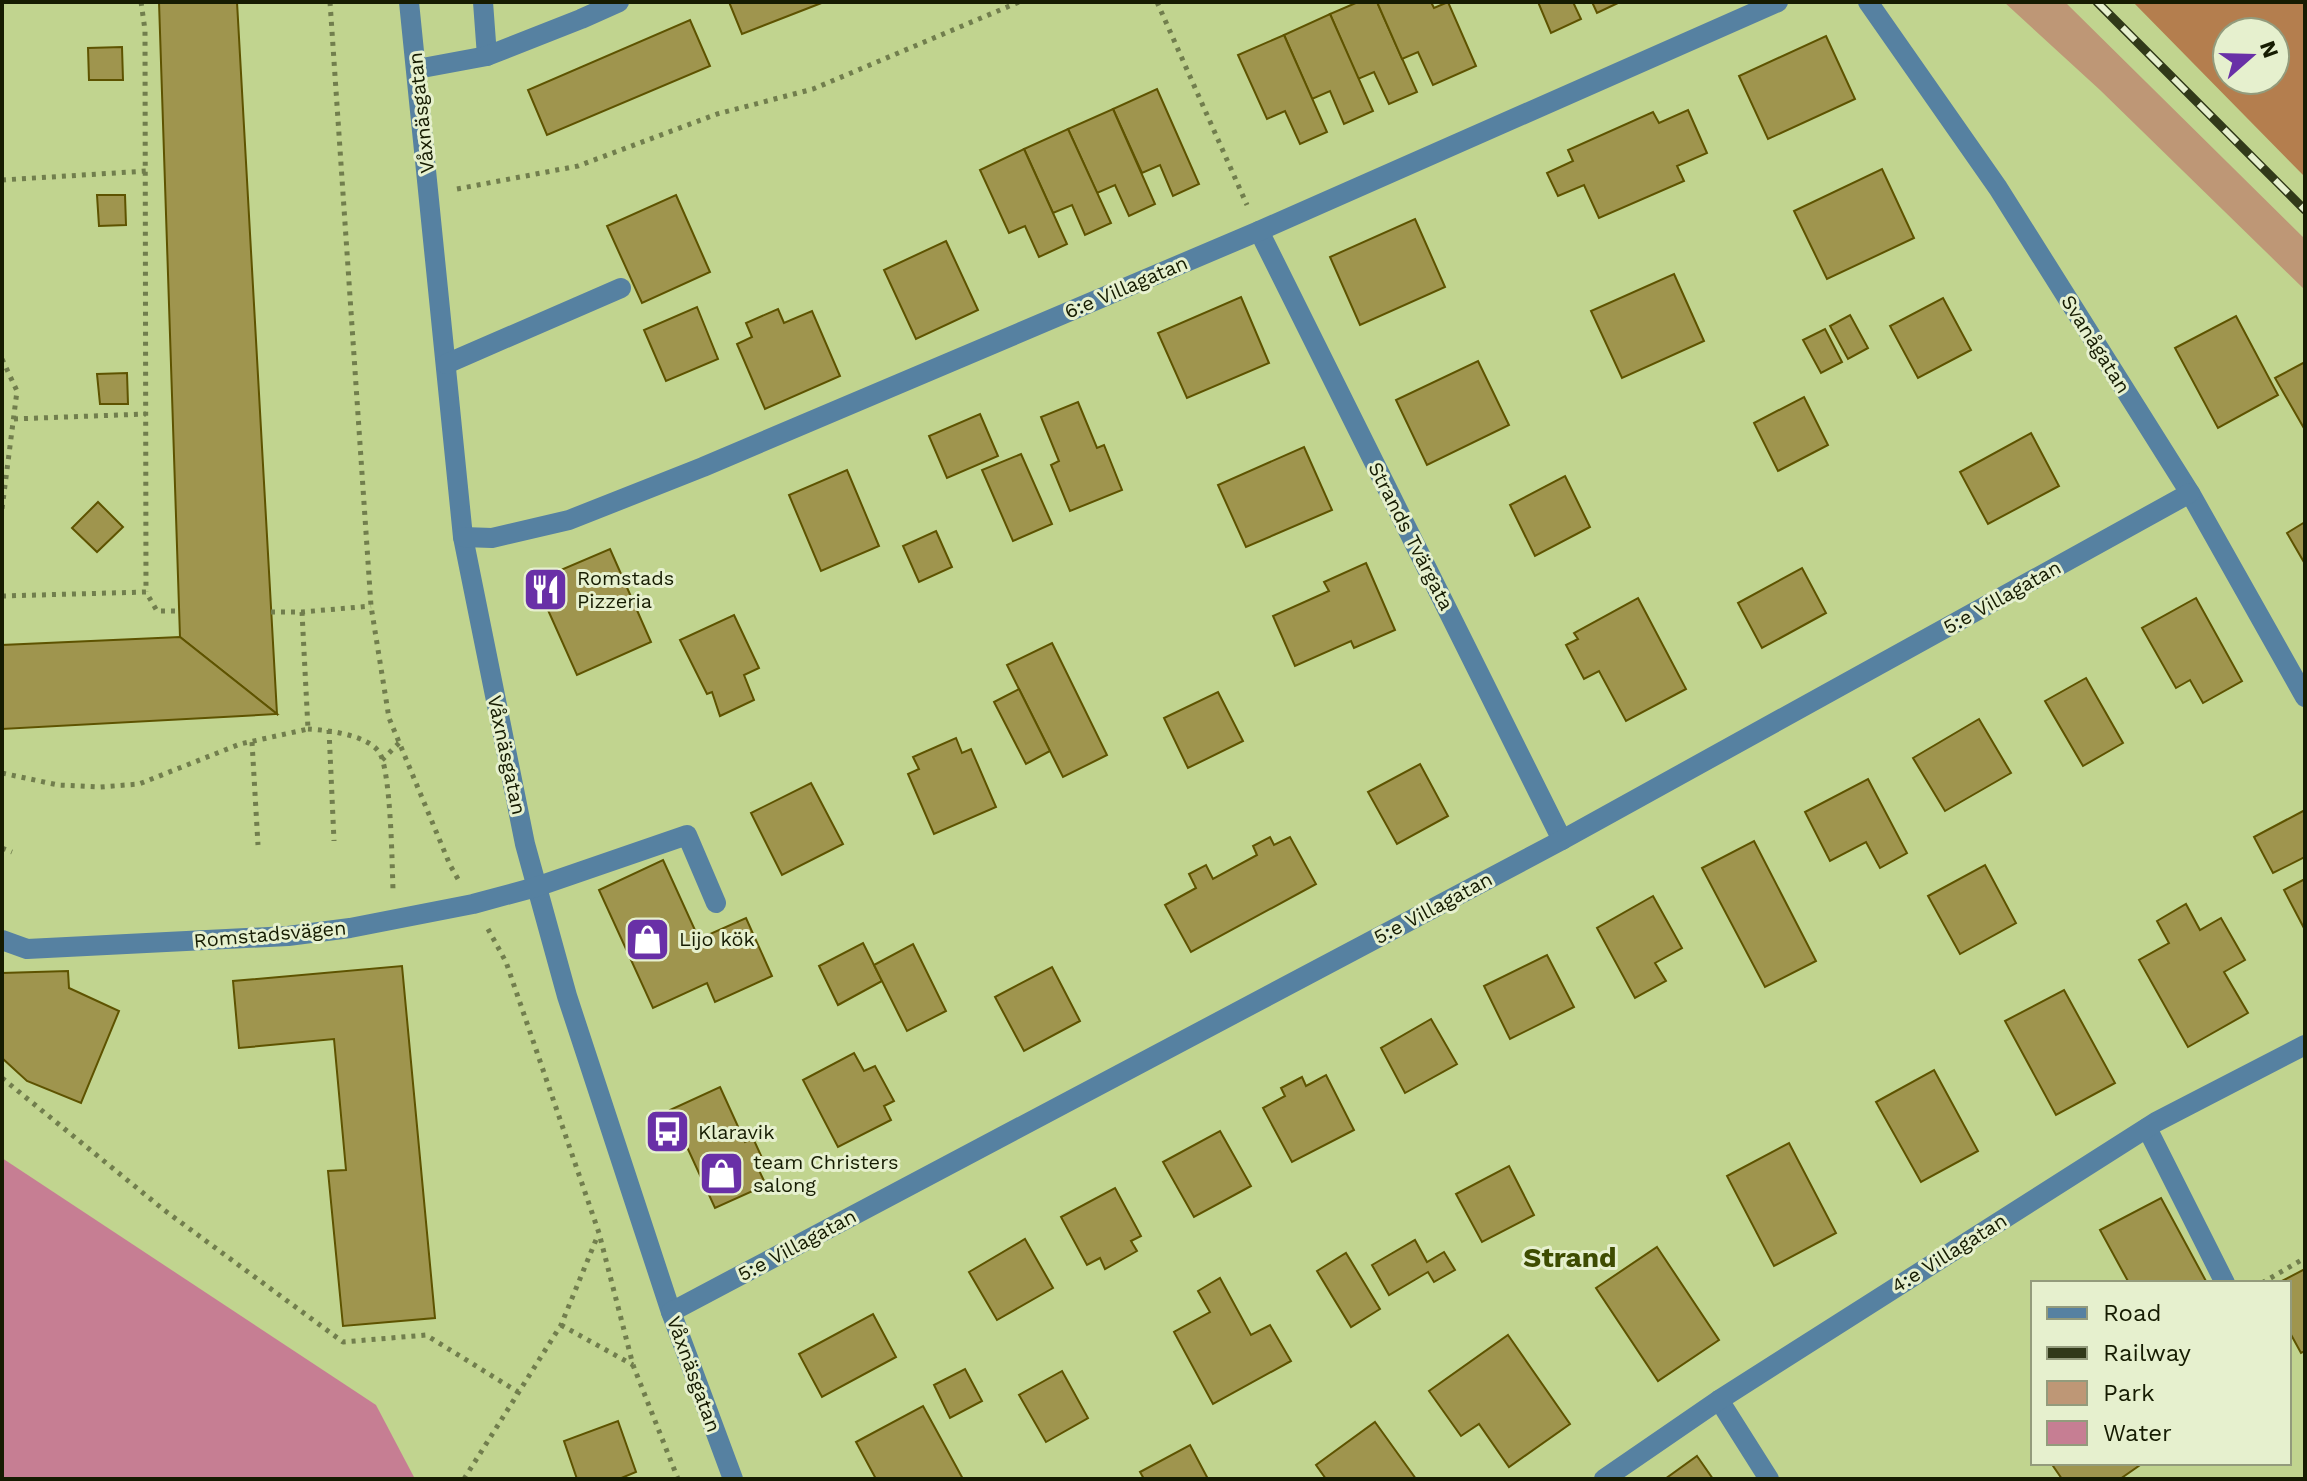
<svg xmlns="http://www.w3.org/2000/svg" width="2307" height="1481" viewBox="0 0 2307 1481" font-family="'Work Sans',sans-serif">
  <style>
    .green { fill: #be9776 }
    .forest { fill: #b47e4e; fill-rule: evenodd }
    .water { fill: #c67e93 }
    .building { fill: #9f954e; stroke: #5e5300; stroke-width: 2 }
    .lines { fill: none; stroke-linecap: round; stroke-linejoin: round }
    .path { stroke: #717e4d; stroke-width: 5; stroke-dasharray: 4 6; stroke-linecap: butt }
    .minor { stroke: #5681a1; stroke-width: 20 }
    .rail-casing { stroke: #313919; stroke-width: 9 }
    .rail { stroke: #e6f0ce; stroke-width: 6; stroke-dasharray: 18; stroke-linecap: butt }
    .labels { text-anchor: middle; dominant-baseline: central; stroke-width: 6; stroke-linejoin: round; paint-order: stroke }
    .street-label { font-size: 20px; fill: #161c02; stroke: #e6f0ce }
    .poi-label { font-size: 20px; fill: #161c02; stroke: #e6f0ce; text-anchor: start }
    .district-label { font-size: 28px; font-weight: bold; fill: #3e4c01; stroke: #e6f0ce }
  </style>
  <rect width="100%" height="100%" fill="#c1d48f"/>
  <path class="green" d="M2004,2H2065L2305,239V290L2100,90Z"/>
  <path class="forest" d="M2133,2H2305V177ZM2227,32H2275V80H2227Z"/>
  <path class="water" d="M2,1158L376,1405L415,1479H2Z"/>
  <g class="building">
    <path d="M159,2H237L277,714L180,637Z"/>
    <path d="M729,2H824L742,34Z"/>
    <path d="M1358,2H1377L1417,92L1389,104L1374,72L1358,79L1330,14Z"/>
    <path d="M1377,2H1431L1434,8L1448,2L1476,66L1433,85L1418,52L1402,59Z"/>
    <path d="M1538,2H1573L1581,19L1551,33Z"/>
    <path d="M1592,2H1620L1597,13Z"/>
    <path d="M1330,14L1373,111L1344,124L1330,91L1312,99L1284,35Z"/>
    <path d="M690,20L710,66L547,135L528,90Z"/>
    <path d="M1284,35L1327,132L1300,144L1285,111L1267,119L1238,55Z"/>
    <path d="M1826,36L1855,99L1768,139L1739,76Z"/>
    <path d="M122,47L123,80H89L88,48Z"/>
    <path d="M1157,89L1199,184L1173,196L1160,165L1142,173L1113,109Z"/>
    <path d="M1113,109L1155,204L1129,216L1115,185L1097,193L1068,129Z"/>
    <path d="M1688,110L1707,153L1677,166L1684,181L1599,218L1584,185L1558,196L1547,173L1573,161L1568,150L1653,112L1659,123Z"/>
    <path d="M1068,129L1111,223L1085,235L1072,205L1053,213L1024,149Z"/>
    <path d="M1024,149L1067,244L1039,257L1025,226L1009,233L980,170Z"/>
    <path d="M1882,169L1914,238L1827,279L1794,211Z"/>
    <path d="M97,195H125L126,225L99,226Z"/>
    <path d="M676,195L710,272L642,303L607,226Z"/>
    <path d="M1415,219L1445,287L1360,325L1330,257Z"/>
    <path d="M946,241L978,310L916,339L884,270Z"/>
    <path d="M1674,274L1704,341L1622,378L1591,311Z"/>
    <path d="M1241,297L1269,363L1187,398L1158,333Z"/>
    <path d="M1943,298L1971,350L1918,378L1890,326Z"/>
    <path d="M697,307L718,359L666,381L644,330Z"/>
    <path d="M778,309L784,323L812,311L840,376L765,409L737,344L752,337L746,323Z"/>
    <path d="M1850,315L1868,348L1848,359L1830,326Z"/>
    <path d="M2236,316L2278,395L2218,428L2175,348Z"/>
    <path d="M1825,329L1842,362L1821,373L1803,340Z"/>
    <path d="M1478,361L1509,425L1427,465L1396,400Z"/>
    <path d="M2305,362V430L2275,378Z"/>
    <path d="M127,373L128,404H100L97,374Z"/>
    <path d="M1804,397L1828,445L1778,471L1754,423Z"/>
    <path d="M1078,402L1097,448L1104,445L1122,490L1070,511L1051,465L1059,461L1041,417Z"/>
    <path d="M980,414L998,456L947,478L929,436Z"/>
    <path d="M2031,433L2059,486L1988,524L1960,472Z"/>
    <path d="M1304,447L1332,510L1246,547L1218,485Z"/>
    <path d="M1021,454L1052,524L1013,541L982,470Z"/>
    <path d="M847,470L879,546L821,571L789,495Z"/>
    <path d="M1565,476L1590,527L1535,556L1510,505Z"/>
    <path d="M98,502L123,527L97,552L72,528Z"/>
    <path d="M2305,522V564L2287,533Z"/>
    <path d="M936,531L952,567L919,582L903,546Z"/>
    <path d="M610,549L651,642L577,675L535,581Z"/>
    <path d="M1366,563L1395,630L1354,648L1351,641L1295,666L1273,616L1329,591L1324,582Z"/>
    <path d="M1802,568L1826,613L1762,648L1738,603Z"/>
    <path d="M1638,598L1686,689L1626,721L1599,671L1584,679L1566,645L1578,639L1574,633Z"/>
    <path d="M2196,598L2242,681L2203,703L2190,680L2176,688L2142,628Z"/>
    <path d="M734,615L759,668L744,675L754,700L720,716L712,692L707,694L680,640Z"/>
    <path d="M180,637L277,714L2,729V645Z"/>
    <path d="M1052,643L1107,755L1063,777L1007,665Z"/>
    <path d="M2086,678L2123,743L2083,766L2045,701Z"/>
    <path d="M1019,689L1050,751L1026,764L994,702Z"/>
    <path d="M1218,692L1243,741L1188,768L1164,718Z"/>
    <path d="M1979,719L2011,773L1945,811L1913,758Z"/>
    <path d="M956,738L962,753L971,749L996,807L934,834L908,774L919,769L913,757Z"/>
    <path d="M1420,764L1448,816L1397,844L1368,792Z"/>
    <path d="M1868,779L1907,853L1880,868L1866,842L1830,861L1805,812Z"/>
    <path d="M811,783L843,844L782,875L751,813Z"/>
    <path d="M2305,810V857L2273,873L2254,837Z"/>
    <path d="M1270,837L1274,845L1290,837L1316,884L1191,952L1165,905L1196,888L1189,874L1206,865L1213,879L1257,855L1253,846Z"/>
    <path d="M1754,841L1816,961L1765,987L1702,868Z"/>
    <path d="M663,860L699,939L746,918L772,976L715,1002L707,983L653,1008L599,890Z"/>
    <path d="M1985,865L2016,923L1960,954L1928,896Z"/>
    <path d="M2305,879V930L2284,890Z"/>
    <path d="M1653,896L1682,948L1655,963L1666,981L1635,998L1597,928Z"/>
    <path d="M2186,904L2200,930L2221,918L2245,960L2224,972L2248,1013L2188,1047L2139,960L2169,943L2157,921Z"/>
    <path d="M863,943L882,981L838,1005L819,966Z"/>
    <path d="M913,944L946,1011L907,1031L874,965Z"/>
    <path d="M1547,955L1574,1007L1510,1039L1484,986Z"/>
    <path d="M402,966L435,1318L343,1326L328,1171L346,1170L334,1039L239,1048L233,981Z"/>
    <path d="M1052,967L1080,1021L1024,1051L995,997Z"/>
    <path d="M68,971L69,988L119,1011L81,1103L27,1081L2,1058V973Z"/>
    <path d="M2064,990L2115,1083L2056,1115L2005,1021Z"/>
    <path d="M1431,1019L1457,1064L1405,1093L1381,1048Z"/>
    <path d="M854,1053L864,1071L875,1066L894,1101L884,1106L891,1120L838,1147L803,1080Z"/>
    <path d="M1934,1070L1978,1151L1921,1182L1876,1102Z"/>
    <path d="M1326,1075L1354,1130L1292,1162L1263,1108L1285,1096L1281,1088L1302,1077L1306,1086Z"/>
    <path d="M720,1087L745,1142L753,1138L763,1160L756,1164L766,1185L715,1208L670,1110Z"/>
    <path d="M1220,1131L1251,1186L1194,1217L1163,1162Z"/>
    <path d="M1789,1143L1836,1233L1774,1266L1727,1176Z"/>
    <path d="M1509,1166L1534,1215L1482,1242L1456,1194Z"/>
    <path d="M1115,1188L1141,1236L1131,1241L1137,1251L1105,1269L1100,1258L1087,1265L1061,1217Z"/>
    <path d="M2161,1198L2207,1283H2129L2100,1230Z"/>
    <path d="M1025,1239L1053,1288L997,1320L969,1272Z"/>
    <path d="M1415,1240L1427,1262L1444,1252L1455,1270L1434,1282L1428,1272L1389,1295L1372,1265Z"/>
    <path d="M1657,1247L1719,1340L1658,1381L1596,1288Z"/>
    <path d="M1346,1253L1380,1309L1351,1327L1317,1271Z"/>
    <path d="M2305,1269V1351L2301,1353L2289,1331V1283H2278Z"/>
    <path d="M1220,1278L1251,1335L1270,1325L1291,1361L1213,1404L1174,1332L1210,1312L1198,1291Z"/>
    <path d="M873,1314L896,1357L822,1397L799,1354Z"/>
    <path d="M1508,1335L1570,1424L1509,1467L1479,1424L1461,1436L1429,1391Z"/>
    <path d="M965,1369L982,1401L950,1418L934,1385Z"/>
    <path d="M1062,1371L1088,1418L1046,1442L1019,1395Z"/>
    <path d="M923,1406L963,1479H876L856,1442Z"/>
    <path d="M618,1421L636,1472L619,1479H577L564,1441Z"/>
    <path d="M1375,1422L1416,1479H1326L1316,1465Z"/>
    <path d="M1190,1445L1208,1479H1144L1140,1472Z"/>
    <path d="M1697,1456L1713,1479H1665Z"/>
    <path d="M2051,1463H2143L2120,1479H2062Z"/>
  </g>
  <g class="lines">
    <g class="path">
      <path d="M141,2L145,30L146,592"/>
      <path d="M330,2L371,606L389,718L450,865L458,879"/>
      <path d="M1157,2L1247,205"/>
      <path d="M2,180L146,171"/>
      <path d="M457,189L578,166L717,114L813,89L1019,2"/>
      <path d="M2,359L17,391L2,509"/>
      <path d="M14,419L146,414"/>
      <path d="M2,596L146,592L157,611H179"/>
      <path d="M271,612H302L371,606"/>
      <path d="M308,729C328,730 367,735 379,752C391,769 392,864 393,890"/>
      <path d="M329,730L334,841"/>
      <path d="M252,742L258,845"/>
      <path d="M382,760L399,743"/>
      <path d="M2,773L58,785L100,787L139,784L240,744L308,729L302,612"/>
      <path d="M2,848L12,852"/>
      <path d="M488,929L506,962L599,1233L633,1365L678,1479"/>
      <path d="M2,1078L164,1210L343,1342L426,1335L518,1392"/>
      <path d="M2262,1283L2305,1258"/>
      <path d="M561,1325L633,1365"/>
      <path d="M464,1479L561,1325L598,1235"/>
    </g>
    <g class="minor">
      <path d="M409,2L463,537L525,844L567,996L644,1230L671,1312L733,1479"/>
      <path d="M483,2L487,56"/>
      <path d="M1868,2L1998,188L2190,493L2305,697"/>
      <path d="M417,69L487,56L581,19L619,2"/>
      <path d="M1259,231L1562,840"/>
      <path d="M446,364L621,288"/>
      <path d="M463,537L492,538L569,520L703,467L1259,231L1778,2"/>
      <path d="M2,940L27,949L288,936L350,928L473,904L536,887L687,835L716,903"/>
      <path d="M2147,1128L2225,1283"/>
      <path d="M671,1312L1562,840L2190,493"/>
      <path d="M1719,1400L1769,1479"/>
      <path d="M1604,1479L1719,1400L2156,1122L2305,1045"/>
    </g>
    <defs>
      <path id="rail" d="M2097,2L2305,210"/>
    </defs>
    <use href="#rail" class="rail-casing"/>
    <use href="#rail" class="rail"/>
  </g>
  <defs>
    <symbol id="restaurant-square" viewBox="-11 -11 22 22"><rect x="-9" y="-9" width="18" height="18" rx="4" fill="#6930a7" stroke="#e6f0ce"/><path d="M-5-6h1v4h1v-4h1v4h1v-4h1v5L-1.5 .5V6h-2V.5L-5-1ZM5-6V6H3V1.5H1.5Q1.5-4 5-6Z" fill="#fff"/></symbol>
    <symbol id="shop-square" viewBox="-11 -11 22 22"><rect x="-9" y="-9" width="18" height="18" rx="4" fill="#6930a7" stroke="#e6f0ce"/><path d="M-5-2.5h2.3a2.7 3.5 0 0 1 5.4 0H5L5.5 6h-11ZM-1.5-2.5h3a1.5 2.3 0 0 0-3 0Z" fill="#fff"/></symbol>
    <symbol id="bus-square" viewBox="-11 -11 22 22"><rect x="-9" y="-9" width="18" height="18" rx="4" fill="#6930a7" stroke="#e6f0ce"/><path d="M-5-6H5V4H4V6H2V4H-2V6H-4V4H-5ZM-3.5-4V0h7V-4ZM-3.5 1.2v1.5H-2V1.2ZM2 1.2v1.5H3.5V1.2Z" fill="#fff"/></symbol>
  </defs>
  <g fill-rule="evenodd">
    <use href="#restaurant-square" x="520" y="564" width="51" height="51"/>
    <use href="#shop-square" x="622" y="914" width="51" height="51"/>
    <use href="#bus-square" x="642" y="1106" width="51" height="51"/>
    <use href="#shop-square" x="696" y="1148" width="51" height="51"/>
  </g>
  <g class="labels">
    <g class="street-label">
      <text transform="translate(421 113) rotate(-96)">Våxnäsgatan</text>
      <text transform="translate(1126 287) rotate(-23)">6:e Villagatan</text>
      <text transform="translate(2096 344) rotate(58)">Svanågatan</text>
      <text transform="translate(1411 536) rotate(63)">Strands Tvärgata</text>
      <text transform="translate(2002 597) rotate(-29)">5:e Villagatan</text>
      <text transform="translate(507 755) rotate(78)">Våxnäsgatan</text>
      <text transform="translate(1433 908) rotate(-28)">5:e Villagatan</text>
      <text transform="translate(270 934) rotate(-5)">Romstadsvägen</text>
      <text transform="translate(797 1245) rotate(-28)">5:e Villagatan</text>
      <text transform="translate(1949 1253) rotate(-32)">4:e Villagatan</text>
      <text transform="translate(694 1374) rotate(70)">Våxnäsgatan</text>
    </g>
    <g class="poi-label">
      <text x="577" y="578">Romstads<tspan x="577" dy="23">Pizzeria</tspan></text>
      <text x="679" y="939">Lijo kök</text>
      <text x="698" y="1132">Klaravik</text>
      <text x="753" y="1162">team Christers<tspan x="753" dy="23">salong</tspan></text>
    </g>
    <g class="district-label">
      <text x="1570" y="1257">Strand</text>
    </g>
  </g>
  <rect width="2307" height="1481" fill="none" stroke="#161c02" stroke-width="8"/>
  <rect x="2031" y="1281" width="260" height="184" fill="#e6f0ce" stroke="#939b7c" stroke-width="2"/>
  <rect x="2047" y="1307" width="40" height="12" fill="#5681a1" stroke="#939b7c" stroke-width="2"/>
  <text x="2103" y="1321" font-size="24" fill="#161c02">Road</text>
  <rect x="2047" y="1347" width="40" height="12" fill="#313919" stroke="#939b7c" stroke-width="2"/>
  <text x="2103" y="1361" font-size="24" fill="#161c02">Railway</text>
  <rect x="2047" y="1381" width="40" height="24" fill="#be9776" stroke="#939b7c" stroke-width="2"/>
  <text x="2103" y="1401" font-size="24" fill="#161c02">Park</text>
  <rect x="2047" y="1421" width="40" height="24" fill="#c67e93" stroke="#939b7c" stroke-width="2"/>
  <text x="2103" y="1441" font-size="24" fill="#161c02">Water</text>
  <g transform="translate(2251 56) rotate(70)"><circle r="38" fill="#e6f0ce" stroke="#939b7c" stroke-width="2"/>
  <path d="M0-6L14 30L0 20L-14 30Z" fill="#6930a7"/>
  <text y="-12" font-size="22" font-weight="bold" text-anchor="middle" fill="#161c02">N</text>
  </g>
</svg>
